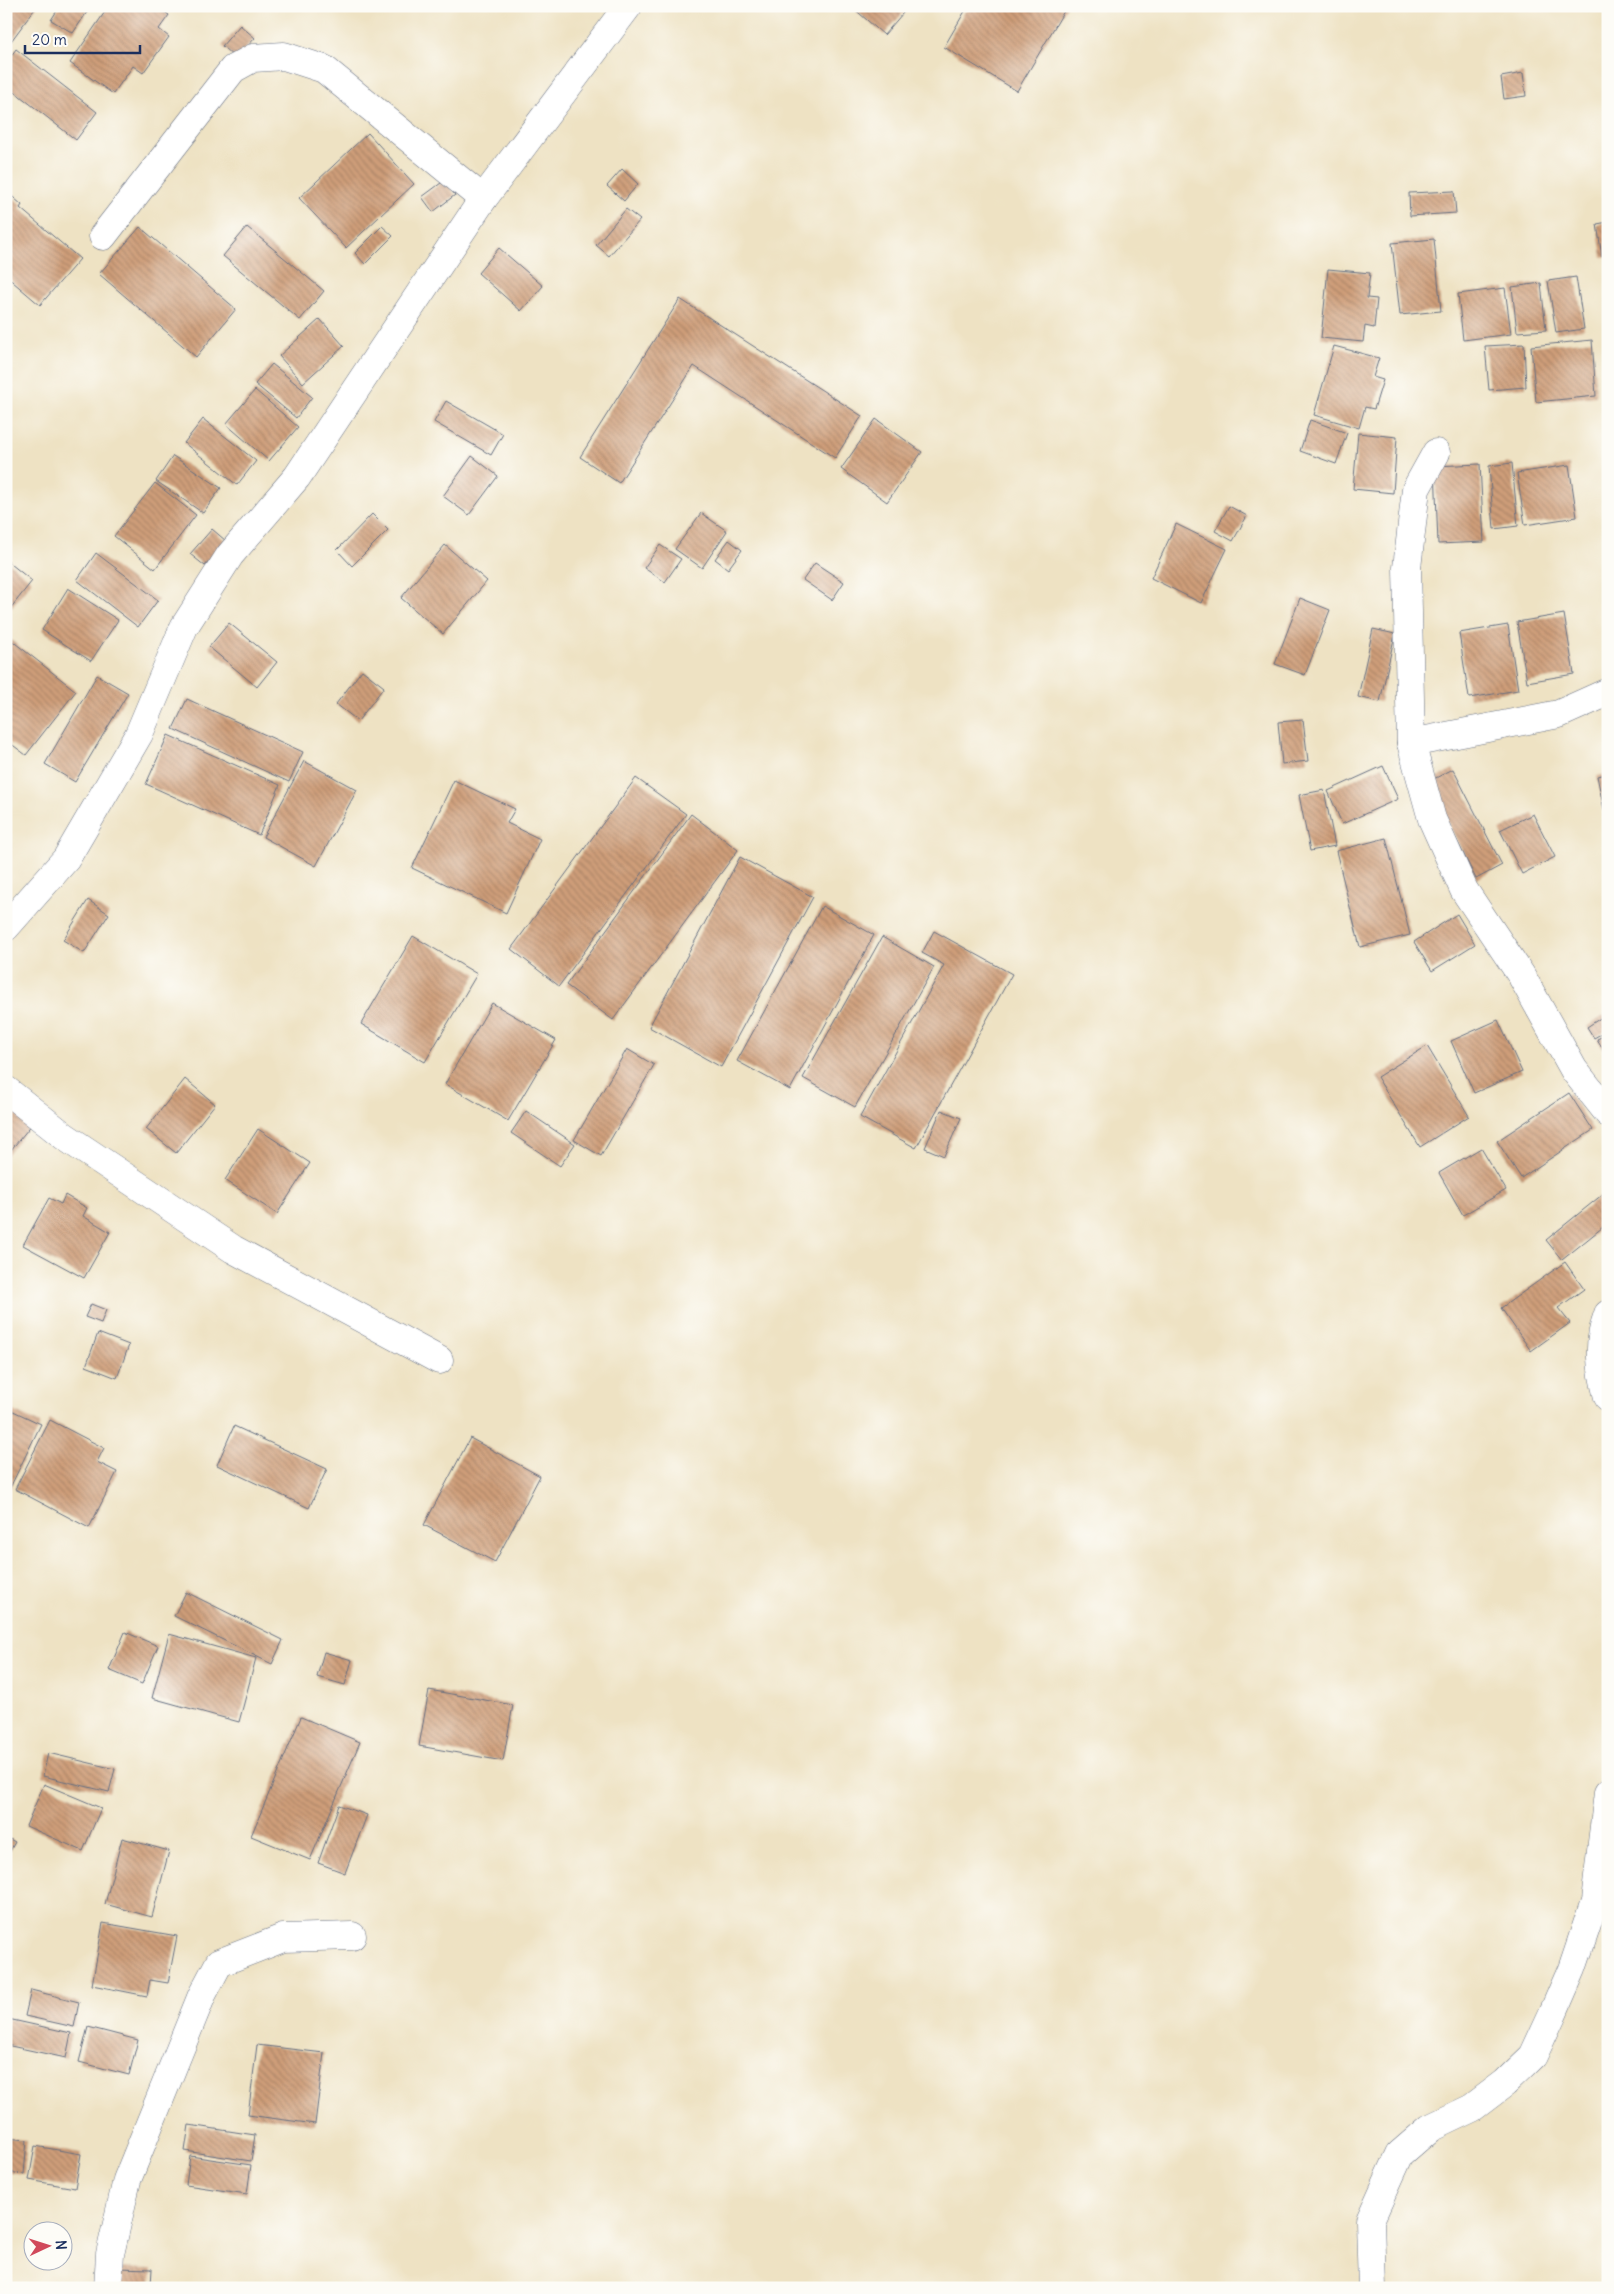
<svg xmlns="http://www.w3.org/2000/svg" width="1614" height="2294" viewBox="0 0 1614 2294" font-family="Delius,sans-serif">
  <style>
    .building { fill: url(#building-back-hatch) }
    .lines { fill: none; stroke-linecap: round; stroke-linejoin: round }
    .minor-casing { stroke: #656e81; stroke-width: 29 }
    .minor { stroke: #fff; stroke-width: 28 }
  </style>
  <defs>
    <pattern id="building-back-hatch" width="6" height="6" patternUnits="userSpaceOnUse" patternTransform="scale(1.25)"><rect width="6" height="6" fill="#cf9e79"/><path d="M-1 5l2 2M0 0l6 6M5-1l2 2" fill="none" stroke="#a78166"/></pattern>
  </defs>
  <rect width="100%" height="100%" fill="#fdfcf7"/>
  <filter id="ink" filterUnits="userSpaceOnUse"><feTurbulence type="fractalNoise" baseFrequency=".02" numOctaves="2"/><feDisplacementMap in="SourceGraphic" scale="10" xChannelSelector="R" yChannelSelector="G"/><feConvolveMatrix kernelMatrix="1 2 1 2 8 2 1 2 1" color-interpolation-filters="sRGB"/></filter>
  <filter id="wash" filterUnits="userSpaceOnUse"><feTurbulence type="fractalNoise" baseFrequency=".0096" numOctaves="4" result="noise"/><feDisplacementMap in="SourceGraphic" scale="20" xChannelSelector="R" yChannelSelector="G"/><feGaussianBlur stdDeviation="1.12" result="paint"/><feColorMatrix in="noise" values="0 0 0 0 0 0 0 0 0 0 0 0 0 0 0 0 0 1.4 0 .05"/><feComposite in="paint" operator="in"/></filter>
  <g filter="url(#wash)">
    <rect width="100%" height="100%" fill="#eee2c3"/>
    <g id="blocks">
      <g class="building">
        <path d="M6,6H37L6,48Z"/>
        <path d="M60,6H86L89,9L73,33L51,20Z"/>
        <path d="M109,6H156L169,15L159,29L169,37L143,73L133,66L113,94L70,63Z"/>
        <path d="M851,6H909L884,35Z"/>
        <path d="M968,6H1067L1017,91L944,47Z"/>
        <path d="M240,25L255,38L236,59L222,46Z"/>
        <path d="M16,49L97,112L76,140L6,85V63Z"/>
        <path d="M1523,73L1526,96L1504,99L1501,77Z"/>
        <path d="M368,133L414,184L346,248L299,198Z"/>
        <path d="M622,169L638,184L624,201L607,186Z"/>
        <path d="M445,180L455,195L433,212L422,197Z"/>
        <path d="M6,191L22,205L20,208L80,259L40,305L6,276Z"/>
        <path d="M1454,191L1456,213L1410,216L1409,193Z"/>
        <path d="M626,209L640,220L609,256L596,245Z"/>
        <path d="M1608,222V256L1602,257L1597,224Z"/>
        <path d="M382,226L393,236L365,264L355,253Z"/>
        <path d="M140,227L236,309L196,357L99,274Z"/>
        <path d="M247,227L324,291L300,320L223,256Z"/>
        <path d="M1434,239L1441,311L1400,315L1392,243Z"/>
        <path d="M499,248L543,286L521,311L478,273Z"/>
        <path d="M1328,269L1370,273L1367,298L1377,299L1374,328L1365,326L1363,342L1321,338Z"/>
        <path d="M1576,277L1584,329L1556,333L1548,281Z"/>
        <path d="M1541,283L1546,330L1517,332L1512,287Z"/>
        <path d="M1505,288L1511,334L1463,340L1458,294Z"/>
        <path d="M680,299L862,416L835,458L694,366L619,483L580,457Z"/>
        <path d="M320,319L344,346L303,383L279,356Z"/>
        <path d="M1592,340L1596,396L1536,402L1531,346Z"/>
        <path d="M1524,344L1526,387L1489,390L1485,346Z"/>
        <path d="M1334,346L1379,358L1373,377L1383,380L1374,409L1365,407L1359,428L1314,415Z"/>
        <path d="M272,364L312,397L296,418L255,384Z"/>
        <path d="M1603,365H1608V401H1606Z"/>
        <path d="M255,390L298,427L269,461L226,424Z"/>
        <path d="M446,401L503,434L491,455L434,422Z"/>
        <path d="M203,419L256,461L237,485L184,443Z"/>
        <path d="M876,419L922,452L887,502L841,469Z"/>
        <path d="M1310,420L1347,433L1336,464L1300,451Z"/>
        <path d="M1358,433L1397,437L1393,493L1353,489Z"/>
        <path d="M173,456L221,488L203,513L156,481Z"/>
        <path d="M472,456L498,476L469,515L443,496Z"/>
        <path d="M1512,463L1518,526L1494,529L1489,466Z"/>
        <path d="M1480,464L1484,542L1438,544L1435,466Z"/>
        <path d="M1569,465L1577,517L1525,525L1517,473Z"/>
        <path d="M155,483L196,515L155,569L114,536Z"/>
        <path d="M1229,506L1247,516L1233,541L1215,531Z"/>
        <path d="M701,513L727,531L702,568L675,549Z"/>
        <path d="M372,514L388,530L352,566L337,550Z"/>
        <path d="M1176,524L1227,549L1201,603L1151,578Z"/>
        <path d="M212,529L226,541L205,566L190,554Z"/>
        <path d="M729,540L742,550L728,569L715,559Z"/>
        <path d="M445,545L487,581L443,634L401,598Z"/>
        <path d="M660,545L681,559L665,582L644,568Z"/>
        <path d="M96,553L158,600L138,627L77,580Z"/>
        <path d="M6,560L32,581L6,614Z"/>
        <path d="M815,563L844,582L832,600L803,580Z"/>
        <path d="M68,588L118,620L91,661L42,630Z"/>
        <path d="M1300,598L1330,610L1305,675L1275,664Z"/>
        <path d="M1564,614L1574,674L1527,682L1517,622Z"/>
        <path d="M229,623L277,662L257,687L209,647Z"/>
        <path d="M1508,625L1518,690L1469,698L1459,633Z"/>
        <path d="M1373,629L1395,634L1380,702L1358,697Z"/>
        <path d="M6,636L76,691L26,755L6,740Z"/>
        <path d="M362,670L384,687L358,721L336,704Z"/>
        <path d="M97,675L128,693L75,782L45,764Z"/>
        <path d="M187,699L303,752L289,782L173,729Z"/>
        <path d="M1303,720L1308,761L1282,764L1278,722Z"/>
        <path d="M168,735L280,785L259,835L146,784Z"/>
        <path d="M304,761L357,790L316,866L263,837Z"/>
        <path d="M1383,766L1398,799L1342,824L1328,791Z"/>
        <path d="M1453,769L1502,865L1476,879L1428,782Z"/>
        <path d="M1608,774V824H1607L1597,776Z"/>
        <path d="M636,778L686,814L559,986L511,949Z"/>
        <path d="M454,780L515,809L507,823L540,839L506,913L412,868Z"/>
        <path d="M1324,790L1335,846L1310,851L1299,795Z"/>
        <path d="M691,814L738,850L613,1020L566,985Z"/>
        <path d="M1533,814L1555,857L1522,874L1500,830Z"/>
        <path d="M1386,838L1410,935L1360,947L1336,851Z"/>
        <path d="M740,857L813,897L721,1067L649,1027Z"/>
        <path d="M88,900L109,914L84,953L63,940Z"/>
        <path d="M822,906L874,935L790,1090L737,1061Z"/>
        <path d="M1457,914L1475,944L1432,971L1414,942Z"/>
        <path d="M934,931L1012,974L916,1148L860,1117L944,965L922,953Z"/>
        <path d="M413,936L477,974L425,1062L361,1024Z"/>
        <path d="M882,937L934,967L855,1107L803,1078Z"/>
        <path d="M492,1003L556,1040L508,1121L445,1084Z"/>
        <path d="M1608,1013V1030L1594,1038L1587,1027Z"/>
        <path d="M1498,1020L1522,1072L1474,1093L1451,1041Z"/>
        <path d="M1608,1034V1057L1597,1039Z"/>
        <path d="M1427,1046L1469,1116L1420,1147L1377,1077Z"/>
        <path d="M627,1049L654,1065L601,1156L574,1140Z"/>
        <path d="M185,1079L215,1104L176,1153L146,1129Z"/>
        <path d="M1569,1093L1593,1130L1521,1178L1497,1141Z"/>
        <path d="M6,1101L33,1123L6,1156Z"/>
        <path d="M941,1110L961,1118L944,1156L925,1148Z"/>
        <path d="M526,1111L575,1144L560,1166L511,1133Z"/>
        <path d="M258,1129L310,1163L277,1214L225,1180Z"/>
        <path d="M1481,1148L1506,1190L1463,1215L1439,1173Z"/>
        <path d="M1608,1190V1223L1562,1260L1546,1240Z"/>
        <path d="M65,1195L87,1208L83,1216L110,1232L84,1278L23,1245L49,1198L61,1204Z"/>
        <path d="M1565,1262L1584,1289L1558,1308L1570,1323L1531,1351L1501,1308Z"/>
        <path d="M91,1304L106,1310L101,1323L85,1317Z"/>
        <path d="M98,1333L129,1345L117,1378L86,1366Z"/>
        <path d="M11,1410L41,1424L6,1496V1420Z"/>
        <path d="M50,1420L104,1448L97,1462L117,1472L89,1528L15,1489Z"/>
        <path d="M234,1426L327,1469L309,1508L217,1465Z"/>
        <path d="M470,1438L540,1476L495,1562L424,1525Z"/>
        <path d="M186,1592L283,1640L272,1664L174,1616Z"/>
        <path d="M125,1632L158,1646L142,1684L109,1670Z"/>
        <path d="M169,1634L256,1658L239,1722L152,1698Z"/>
        <path d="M324,1652L352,1660L345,1685L317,1677Z"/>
        <path d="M429,1690L513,1705L503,1761L419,1746Z"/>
        <path d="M301,1717L360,1742L310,1860L251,1836Z"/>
        <path d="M48,1753L115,1769L109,1792L43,1776Z"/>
        <path d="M44,1784L101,1808L83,1851L26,1826Z"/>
        <path d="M339,1805L367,1815L345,1873L318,1863Z"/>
        <path d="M6,1837L15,1842L6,1858Z"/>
        <path d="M122,1838L169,1851L152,1917L105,1904Z"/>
        <path d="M103,1923L177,1936L168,1983L150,1980L147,1996L92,1985Z"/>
        <path d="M31,1990L79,2002L74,2027L25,2016Z"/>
        <path d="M8,2019L71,2033L66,2058L6,2045Z"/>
        <path d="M88,2027L138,2040L129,2075L79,2062Z"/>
        <path d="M257,2045L324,2053L315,2124L248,2115Z"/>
        <path d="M189,2125L255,2135L251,2161L185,2151Z"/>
        <path d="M6,2138L27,2140L24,2174L6,2172Z"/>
        <path d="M35,2146L81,2154L75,2188L29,2180Z"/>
        <path d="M190,2156L251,2165L247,2194L186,2185Z"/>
        <path d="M117,2268L152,2269L151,2285L116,2284Z"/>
      </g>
    </g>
  </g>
  <g filter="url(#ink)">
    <use href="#blocks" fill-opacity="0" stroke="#656e81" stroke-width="1"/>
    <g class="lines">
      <defs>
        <g id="minor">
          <path d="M103,236L233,69L253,58L284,56L324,69L483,199"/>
          <path d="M1436,453L1416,489L1407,568L1411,743L1432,819L1464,890L1521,975L1574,1070L1608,1113"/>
          <path d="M1411,743L1559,714L1608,692"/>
          <path d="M6,927L66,859L139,734L184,627L230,555L297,477L483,199L628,6"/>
          <path d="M6,1090L64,1136L233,1249L439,1360"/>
          <path d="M1608,1314C1597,1343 1600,1368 1608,1397"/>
          <path d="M108,2288L110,2254L127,2180L202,1995L219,1963L283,1938L352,1936"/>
          <path d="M1372,2288L1370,2220L1400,2154L1430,2128L1472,2108L1505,2083L1533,2056L1552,2015L1572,1969L1595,1901L1608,1793"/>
        </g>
      </defs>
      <use href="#minor" class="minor-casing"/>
      <use href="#minor" class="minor"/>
    </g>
  </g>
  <rect width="1614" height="2294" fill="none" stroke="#fdfcf7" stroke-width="25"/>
  <g transform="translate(48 2246) rotate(86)"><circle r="24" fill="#fdfcf7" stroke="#a3aaba"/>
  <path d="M0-4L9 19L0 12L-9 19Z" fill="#d1495b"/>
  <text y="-8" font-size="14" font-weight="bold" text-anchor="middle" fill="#1b2f5e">N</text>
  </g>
  <path d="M25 45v8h115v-8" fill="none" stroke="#1b2f5e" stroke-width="2.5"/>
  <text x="32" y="45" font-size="15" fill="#1b2f5e" stroke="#fdfcf7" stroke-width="4" paint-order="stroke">20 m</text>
</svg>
